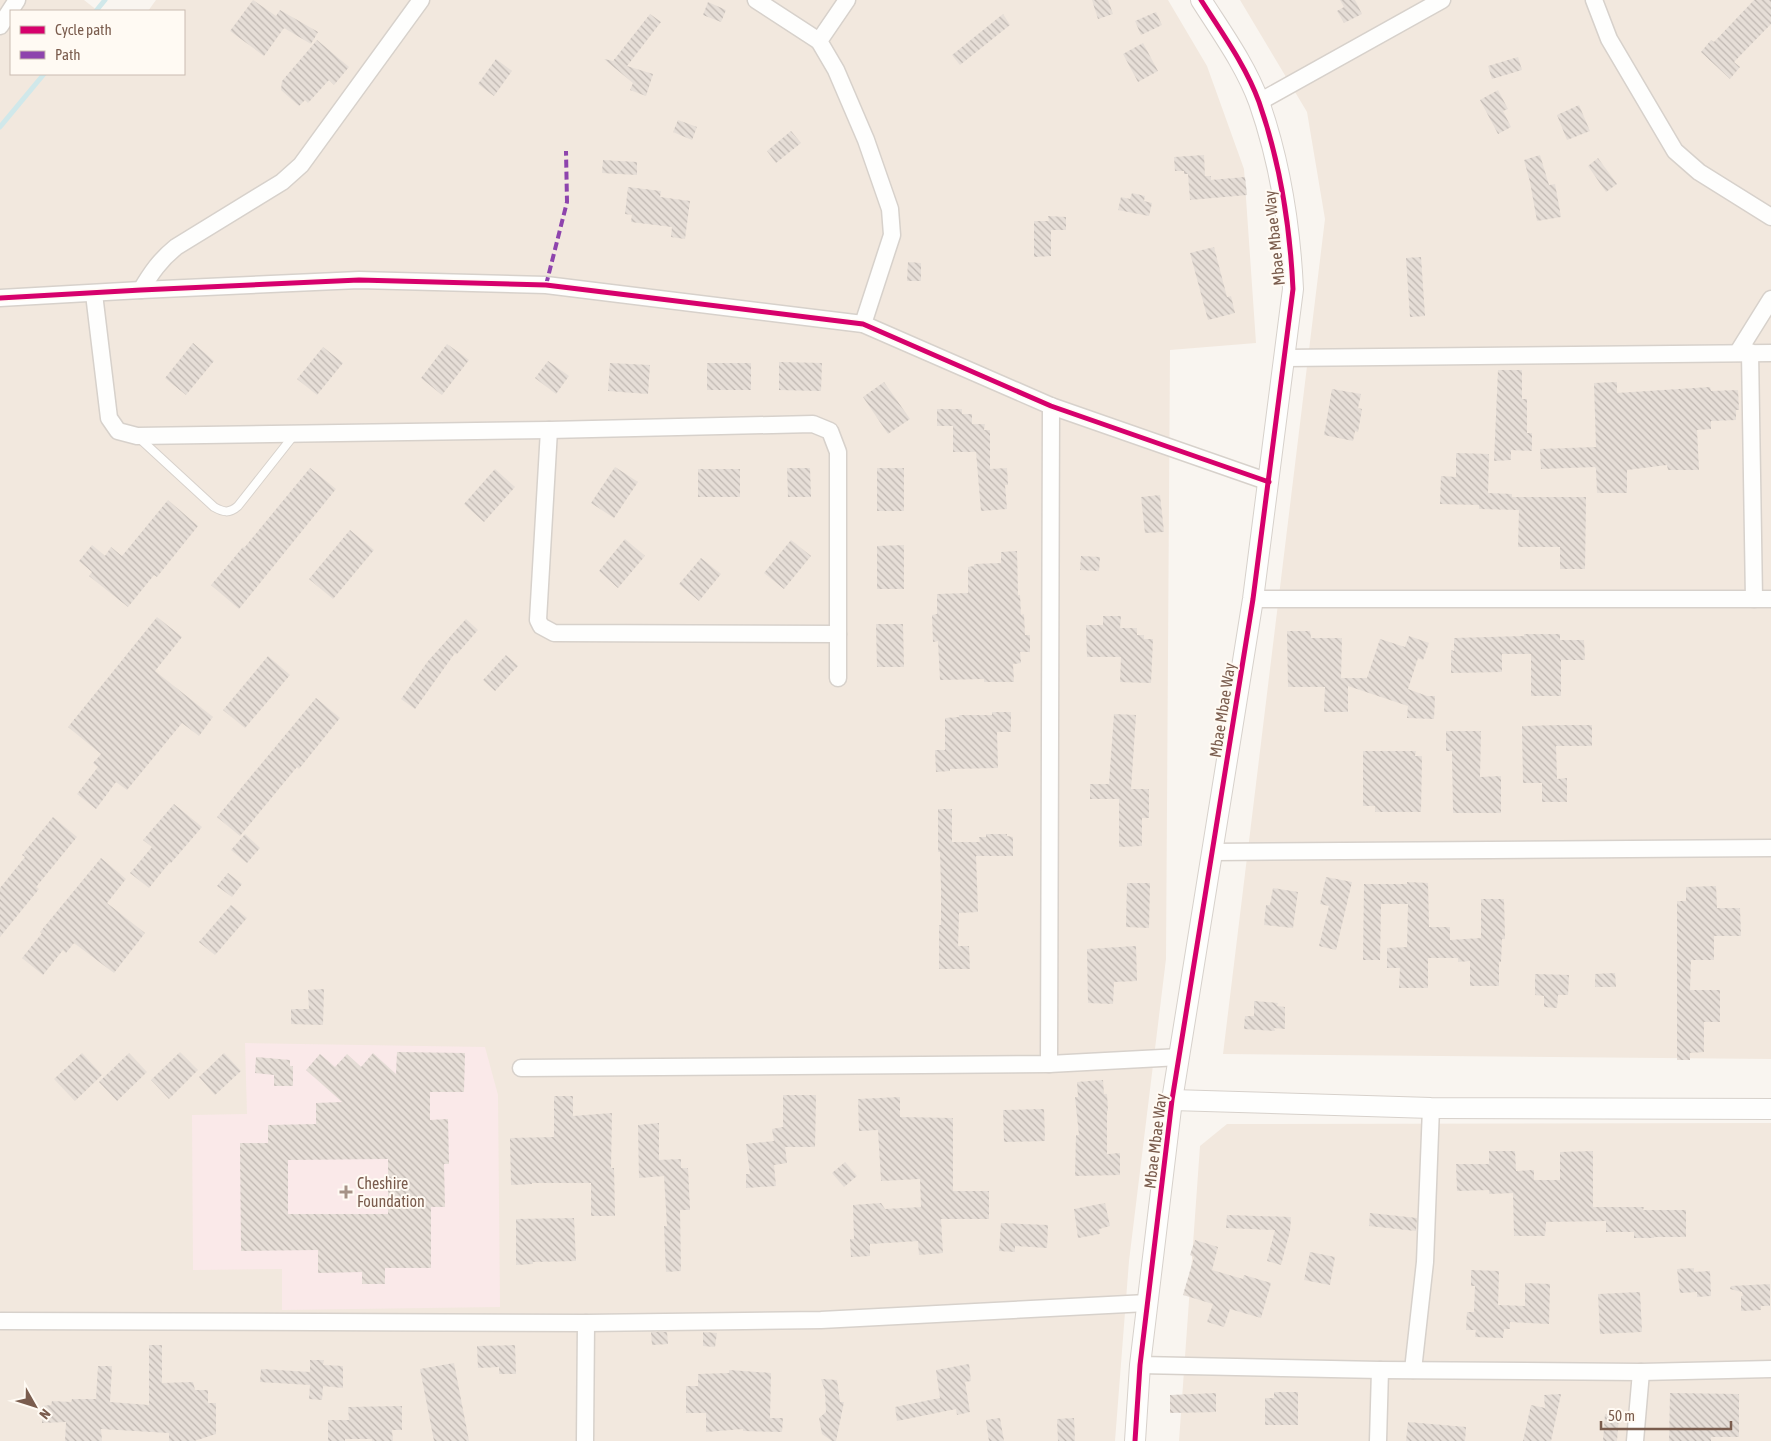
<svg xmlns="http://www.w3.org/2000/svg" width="1771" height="1441" viewBox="0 0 1771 1441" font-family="'Asap Condensed',sans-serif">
<defs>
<pattern id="building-back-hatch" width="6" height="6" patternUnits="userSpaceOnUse" patternTransform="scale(1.25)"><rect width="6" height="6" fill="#e6ded7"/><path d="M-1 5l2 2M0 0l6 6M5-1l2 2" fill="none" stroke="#bfb7b1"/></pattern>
</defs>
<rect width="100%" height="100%" fill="#f9f5f0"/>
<!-- residential -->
<g fill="#f2e8de">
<path d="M0,0H84L98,11H11V74H184V11H148L156,0H1168L1207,66L1244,169L1256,343L1170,350L1166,959L1129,1261L1115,1441H0Z"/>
<path d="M1240,0H1771V1059L1223,1054L1325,219L1307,112Z"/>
<path d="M1771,1123V1441H1179L1200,1146L1227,1124Z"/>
</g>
<!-- medical -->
<path fill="#fae9e9" d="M245,1043L485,1047L498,1095L500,1307L282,1310V1269L193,1270L192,1115L247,1114Z"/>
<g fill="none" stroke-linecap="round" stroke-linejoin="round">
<!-- stream -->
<g stroke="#d0e8ea" stroke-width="5">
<path d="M96,11L105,0"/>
<path d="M0,127L44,74"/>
</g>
</g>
<!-- building -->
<g fill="url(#building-back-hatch)" fill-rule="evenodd">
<path d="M253,0L276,16L280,10L318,32L311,44L284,28L264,56L230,31Z"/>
<path d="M1092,0H1108L1113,14L1098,19Z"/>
<path d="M1340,0H1355L1362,14L1344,23L1337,11L1344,7Z"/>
<path d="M1754,0H1771V24L1734,62L1740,67L1730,79L1701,52L1711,40L1714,42Z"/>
<path d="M708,2L726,10L721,22L703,15Z"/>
<path d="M1156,12L1162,25L1141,35L1135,21Z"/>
<path d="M650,14L661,22L627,66L653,74L646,96L630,90L633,83L604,59L613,61Z"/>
<path d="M1003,14L1010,25L960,65L952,55Z"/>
<path d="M317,40L349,67L334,85L329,80L308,103L305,100L299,106L281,90L282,81Z"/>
<path d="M1143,43L1158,71L1138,82L1123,54Z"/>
<path d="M1518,57L1522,70L1492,79L1488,66Z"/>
<path d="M496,59L512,71L494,96L478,84Z"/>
<path d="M1498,90L1508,109L1503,111L1511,127L1498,134L1480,100Z"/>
<path d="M1579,105L1590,131L1567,140L1557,115Z"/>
<path d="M678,120L697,127L692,140L673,132Z"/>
<path d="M791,131L801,143L776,163L767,151Z"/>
<path d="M1204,155L1205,176H1211V180L1245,177L1247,195L1190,200L1188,174H1184V171H1175L1174,157Z"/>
<path d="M1540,155L1549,185L1555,184L1561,217L1537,221L1530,182L1524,160Z"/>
<path d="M1598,158L1617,184L1606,192L1588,166Z"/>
<path d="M603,160L637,162V175L602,173Z"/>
<path d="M628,187L661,191L660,197L690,201L685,239L671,237L672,227L631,222L632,215L625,214Z"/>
<path d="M1132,193L1145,196L1144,201L1152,203L1149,216L1118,210L1121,197L1130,199Z"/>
<path d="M1048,216L1066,217V230H1051V256L1034,257V221H1049Z"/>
<path d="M1214,247L1227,297L1231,296L1235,313L1208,320L1190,253Z"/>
<path d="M1421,257L1425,316L1410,317L1406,258Z"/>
<path d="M908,262L921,263V281H907Z"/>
<path d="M193,343L214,361L186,395L165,378Z"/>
<path d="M447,344L469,360L442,395L421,378Z"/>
<path d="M323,347L343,363L317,395L297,379Z"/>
<path d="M548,361L569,376L556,394L535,378Z"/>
<path d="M779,362L822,363L821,391L779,390Z"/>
<path d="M610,363L650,365L648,394L608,391Z"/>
<rect x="707" y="363" width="44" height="27"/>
<path d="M1498,370H1522V399H1527V433H1532V451L1511,450V460L1494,461Z"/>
<path d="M884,382L910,419L888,434L863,397Z"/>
<path d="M1617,382V393L1710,387L1711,391L1738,390L1739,410H1736V420L1711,421V429L1697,430L1699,470H1668L1667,465L1627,470V493H1597L1596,469L1595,467L1541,469L1540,449L1596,447L1594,383Z"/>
<path d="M1332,389L1361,394L1358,408L1362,409L1358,432L1355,431L1353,441L1324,435Z"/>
<path d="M937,409H962V414H972V424H985L984,430H990V469L1007,468L1008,485H1005L1007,509L981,511L976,452H953V426H937Z"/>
<path d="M1456,453L1489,454L1488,493L1512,494V497H1586L1585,569H1560V547H1518L1519,510L1479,509V505L1440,504L1441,476L1456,477Z"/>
<path d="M615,467L638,482L614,518L591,503Z"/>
<path d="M310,468L336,489L239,609L211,585L243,547L244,548Z"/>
<path d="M787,468H810L811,497H788Z"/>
<rect x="877" y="468" width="27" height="43"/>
<path d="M495,469L515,487L484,522L464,504Z"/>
<rect x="698" y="469" width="42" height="28"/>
<path d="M1160,495L1164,532L1145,533L1141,497Z"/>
<path d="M168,500L198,526L157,577L154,575L128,607L89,576L92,572L79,561L92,545L105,556L111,547L122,556Z"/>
<path d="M350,530L374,550L333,599L309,579Z"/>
<path d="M625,539L645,556L618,588L599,571Z"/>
<path d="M791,540L811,556L784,589L764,573Z"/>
<path d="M904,545V589H877V546Z"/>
<path d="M1017,551L1018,595H1020L1021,615L1024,614L1025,635H1030V652H1020L1021,663L1013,664L1014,682H984V679L940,680L938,641L933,642L932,615L937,614V594L968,593V567L974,566V564L1001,563V552Z"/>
<path d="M1081,556L1100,557L1099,571L1080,570Z"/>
<path d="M701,558L721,574L699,601L679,584Z"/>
<path d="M1103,616H1121L1120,628H1137V635H1144V639H1153L1151,683L1120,682L1121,657H1087L1086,625H1103Z"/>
<path d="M157,617L182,637L155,671L213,717L199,736L182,723L127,790L116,782L96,809L77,794L98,767L93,763L101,754L68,727Z"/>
<path d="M466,619L478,630L457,654L455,653L415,709L401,699L428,661Z"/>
<path d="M876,624H903L904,667H877Z"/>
<path d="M1287,631H1310L1311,638H1342L1341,678H1367L1380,639L1405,647L1409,636L1429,643L1423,660L1418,658L1408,689L1427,696H1435L1434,719L1407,718L1408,706L1348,686V712H1324L1325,687H1288Z"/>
<path d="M1524,634H1560V640H1584L1585,660H1561V696H1531V654H1502V672L1451,673V650L1454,651V638L1524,636Z"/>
<path d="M506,655L518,666L495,691L483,680Z"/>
<path d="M268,656L290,675L245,728L223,710Z"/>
<path d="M316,698L340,718L299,769L297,767L240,836L217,817Z"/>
<path d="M992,712H1011V732H997L998,768L950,769V771L936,772L935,750H945V718L959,717V715H992Z"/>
<path d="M1114,714L1136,715L1131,789H1149V818H1142V846L1119,847V799H1090V784H1109Z"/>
<path d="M1558,725H1592V746H1556L1557,779L1567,778V802H1542V783H1523L1522,726Z"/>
<path d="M1446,731H1481L1480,777L1501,776V813H1453L1452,751H1446Z"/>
<path d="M1363,751H1416L1415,756H1422L1421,812H1375V806H1363Z"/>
<path d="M174,804L202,827L171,863L170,862L149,888L130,873L152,847L143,840Z"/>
<path d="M938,809H952V842H980L979,837H986V834H1007V836L1013,837V856H976L978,912L959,913L958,946H969L970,969H939V925H941V889L940,852H938Z"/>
<path d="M53,817L77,837L36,887L39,889L0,937V888L25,857L22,855Z"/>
<path d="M245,834L260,848L247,863L231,850Z"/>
<path d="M101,858L126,879L107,903L145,933L114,973L74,943L66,953L63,950L43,975L22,958L42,933L40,932Z"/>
<path d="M228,873L242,884L232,897L217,886Z"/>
<path d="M1326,877L1352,882L1336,950L1319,946L1329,906L1320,904Z"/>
<path d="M1407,882L1428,883L1429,927H1450V940L1481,938V899H1504L1505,939H1502L1501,962H1499V986H1470V961L1458,962V958H1428V988H1399L1400,968H1387V948L1407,947L1408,904H1381L1380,960H1363L1364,884H1407Z"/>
<path d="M1127,883H1150L1149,928L1126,927Z"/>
<path d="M1716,886L1717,908H1740L1741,936H1714V960H1691L1690,990H1720V1022H1704V1052L1690,1053V1060H1677V901H1686V887Z"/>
<path d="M1273,888L1298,892L1293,928L1264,925L1266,905H1270Z"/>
<path d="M231,905L247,918L215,955L199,942Z"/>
<path d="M1136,946L1137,981L1114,982L1113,1004L1088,1003L1087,949Z"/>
<path d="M1615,973L1616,987H1595V974Z"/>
<path d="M1535,974L1569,975L1568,995H1558L1557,1008L1544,1007V996L1535,995Z"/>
<path d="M324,989L323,1025L291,1024V1009H309L308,990Z"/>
<path d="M1254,1001L1278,1003L1277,1006L1285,1007V1029L1274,1028L1275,1031L1244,1029L1245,1016H1254Z"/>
<path d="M180,1052L198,1070L169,1099L151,1080Z"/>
<path d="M397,1052L465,1053L464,1092H430V1120L448,1119L449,1164H444L445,1207H431V1268H385V1284H362V1272L318,1273V1250L241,1251L240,1143H268V1125L316,1124V1103L342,1102L306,1070L320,1054L335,1067L347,1054L361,1067L373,1053L396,1074ZM388,1159V1214H288V1160Z"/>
<path d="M82,1053L102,1075L75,1101L54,1079Z"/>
<path d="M129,1053L147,1072L117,1101L99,1082Z"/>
<path d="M224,1053L241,1071L215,1095L199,1077Z"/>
<path d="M256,1057L290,1060V1066H293V1086H274V1075L255,1073Z"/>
<path d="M1103,1080L1104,1094H1107L1108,1111H1107V1154L1120,1153V1175L1075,1176L1076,1135H1079L1075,1097H1078L1077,1082Z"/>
<path d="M783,1095H816L815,1147H785L787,1163L774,1165L776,1186L746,1188V1174H750L746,1144L774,1141L772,1129L783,1127Z"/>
<path d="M554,1096H573V1116L612,1113L611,1168H614L615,1216H591V1183H532V1184L511,1185L510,1138L554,1137Z"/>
<path d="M900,1097V1117L953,1118V1191H989V1219H941L943,1253L919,1255L918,1241L870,1244V1256L851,1257L850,1239H854L853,1205L881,1203L885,1209L921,1207L920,1179L881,1181L878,1130L859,1131L858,1099Z"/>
<path d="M1044,1109L1045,1141L1004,1142L1003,1110Z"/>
<path d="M659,1123V1160L681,1159V1168H688L690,1210H680L681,1271L666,1272L664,1226H667L664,1176L639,1178L638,1125Z"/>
<path d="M1489,1151H1515L1516,1171L1534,1170V1180H1560V1152L1593,1151V1207H1644L1643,1210H1686V1237H1654V1238H1634V1232H1606V1221L1546,1222L1545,1236H1514L1513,1193L1489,1194V1190L1457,1191L1456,1164H1489Z"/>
<path d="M845,1162L857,1176L844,1187L832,1173Z"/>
<path d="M1105,1203L1110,1226L1099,1229L1100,1234L1078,1238L1074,1209Z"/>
<path d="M1370,1213L1417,1218L1416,1231L1369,1226Z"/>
<path d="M1227,1215L1291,1217L1290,1231L1281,1265L1267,1261L1275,1230L1226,1228Z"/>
<path d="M574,1218L576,1261L533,1262V1264L516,1265V1219Z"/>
<path d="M1001,1223L1048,1225L1047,1248L1015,1246V1252L999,1251Z"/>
<path d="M1195,1240L1218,1247L1212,1270L1243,1279L1244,1275L1271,1283L1261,1318L1230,1309L1224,1327L1207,1322L1213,1304L1183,1295L1194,1257L1190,1255Z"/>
<path d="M1310,1252L1335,1257L1330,1285L1304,1280Z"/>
<path d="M1694,1268V1272L1710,1271L1711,1296L1697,1297V1292L1680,1293L1677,1269Z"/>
<path d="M1471,1270L1499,1271L1498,1305L1525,1306V1283L1550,1284L1549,1324L1510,1322V1329H1504L1503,1338L1475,1337L1476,1330H1466L1467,1312H1474L1475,1286H1471Z"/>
<path d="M1770,1284V1306H1761V1310L1741,1311V1296H1743L1742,1292L1730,1289L1731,1286Z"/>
<path d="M1640,1292L1642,1332L1600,1334L1598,1294Z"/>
<path d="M651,1332H667L668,1344L652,1345Z"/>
<path d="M703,1332L717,1333L715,1347L703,1346Z"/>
<path d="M149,1345H162V1383L193,1382L195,1390H208V1403H216V1434L194,1441H169V1433L101,1429L102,1441H65L66,1422L42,1423V1406L51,1405L52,1401L71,1402L72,1399H96L98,1366H112L110,1402L149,1405Z"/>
<path d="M515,1345L516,1374H499V1367L478,1368L477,1346Z"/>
<path d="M310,1360H324L323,1365L343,1366V1388L323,1386L322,1400L309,1399L310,1385L260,1382L261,1369L310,1372Z"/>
<path d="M454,1363L469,1441H434L420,1369Z"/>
<path d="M969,1364L971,1381L965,1382L970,1412L957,1415L956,1409L897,1421L895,1407L940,1398L936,1370Z"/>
<path d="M729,1370L771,1373L770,1418H783L782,1432L743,1431V1429L706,1432V1413H686V1386H698V1374L729,1373Z"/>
<path d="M821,1379L837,1380L840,1402H844L836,1441H832L822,1434L819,1418L826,1412L825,1391Z"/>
<path d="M1274,1392H1298V1425H1265V1398H1274Z"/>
<path d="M1216,1393V1412L1170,1413V1395Z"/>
<path d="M1670,1393L1739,1394V1437H1711V1441H1669Z"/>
<path d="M1561,1394L1551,1441H1523L1531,1405L1545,1408L1544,1395Z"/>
<path d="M402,1406V1430H392L393,1441H372V1439H345V1441H328V1420H349L348,1407Z"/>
<path d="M1605,1414L1619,1415L1617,1441H1603Z"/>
<path d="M1000,1418L1004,1441H989L986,1420Z"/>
<path d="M1074,1418L1075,1441H1058L1057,1419Z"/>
<path d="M1408,1422L1466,1427L1465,1441H1406Z"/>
</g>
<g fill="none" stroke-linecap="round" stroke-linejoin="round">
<defs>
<path id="service" d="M138,437L214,507C223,512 229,514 238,506L294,435"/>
<g id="minor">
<path d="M756,0L819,41"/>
<path d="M847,0L819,41L836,70L866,140L890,209L892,235L863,324"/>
<path d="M1594,0L1609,39L1675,151L1699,172L1771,217"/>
<path d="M0,26L17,0"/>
<path d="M1259,102L1442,0"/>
<path d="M141,290C151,273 160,260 176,247L282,182L301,165L421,0"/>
<path d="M94,294L109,418L118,431L137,436L549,430L813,424L830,431L838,452V678"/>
<path d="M0,298L141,290L359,280L546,285L863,324L1051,406L1269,482"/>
<path d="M1738,352L1771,299"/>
<path d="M1750,352L1754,599"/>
<path d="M1285,358L1771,353"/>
<path d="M549,430L538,620L541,626L554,633L838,634"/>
<path d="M1253,599H1771"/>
<path d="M1212,852L1771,848"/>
<path d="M1049,1064L1051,406"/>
<path d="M521,1068L1049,1064L1180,1057"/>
<path d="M0,1321L586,1323L821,1320L1147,1303"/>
<path d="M1140,1365L1380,1370L1641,1372L1771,1369"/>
<path d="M1413,1370L1425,1262L1431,1108"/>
<path d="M585,1441L586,1323"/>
<path d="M1378,1441L1380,1370"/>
<path d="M1635,1441L1641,1372"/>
</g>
<g id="tertiary">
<path d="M1172,1100L1431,1108L1771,1109"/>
<path d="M1135,1441L1140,1365L1172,1100L1253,599L1293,289C1290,226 1280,162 1259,102C1246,66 1222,33 1201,0"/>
</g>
</defs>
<!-- service casing -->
<use href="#service" stroke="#d7d1cb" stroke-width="10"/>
<!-- minor casing -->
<use href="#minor" stroke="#d7d1cb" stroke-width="19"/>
<!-- tertiary casing -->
<use href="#tertiary" stroke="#d7d1cb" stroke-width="22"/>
<!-- service -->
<use href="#service" stroke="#fefefd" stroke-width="8"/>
<!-- minor -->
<use href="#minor" stroke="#fefefd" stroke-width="16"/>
<!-- tertiary -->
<use href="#tertiary" stroke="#fefefd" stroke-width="20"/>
<!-- quiet -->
<path stroke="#8e44ad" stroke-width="4" stroke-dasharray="8 4" stroke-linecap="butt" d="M546,285L567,202L566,151"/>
<defs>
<g id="cycleway">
<path d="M0,298L141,290L359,280L546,285L863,324L1051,406L1269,482"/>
<path d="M1135,1441L1140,1365L1172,1100L1253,599L1293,289C1290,226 1280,162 1259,102C1246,66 1222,33 1201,0"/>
</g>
</defs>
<!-- cycleway casing -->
<use href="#cycleway" stroke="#fffaf3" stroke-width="8"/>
<!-- cycleway -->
<use href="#cycleway" stroke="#d6006c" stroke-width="5"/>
</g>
<!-- markers -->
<path fill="#a69286" stroke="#fffaf3" stroke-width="2" d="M343.5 1184.5h5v5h5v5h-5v5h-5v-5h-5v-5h5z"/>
<g text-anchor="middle" stroke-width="4" stroke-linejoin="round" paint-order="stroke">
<!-- street labels -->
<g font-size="16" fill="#7a5c4d" stroke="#fffaf3">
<text transform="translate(1274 238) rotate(-96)" y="6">Mbae Mbae Way</text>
<text transform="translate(1222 710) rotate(-81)" y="6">Mbae Mbae Way</text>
<text transform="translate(1155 1141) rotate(-83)" y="6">Mbae Mbae Way</text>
</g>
<!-- poi labels -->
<g font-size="16" fill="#7a5c4d" stroke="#fffaf3" text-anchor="start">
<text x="357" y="1189">Cheshire<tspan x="357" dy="18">Foundation</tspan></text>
</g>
</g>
<!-- legend -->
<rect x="10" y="10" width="175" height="65" fill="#fffaf3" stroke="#cabbb1"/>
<rect x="20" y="26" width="25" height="8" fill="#d6006c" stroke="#cabbb1"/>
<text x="55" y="35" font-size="15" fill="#7a5c4d">Cycle path</text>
<rect x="20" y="51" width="25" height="8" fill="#8e44ad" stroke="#cabbb1"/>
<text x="55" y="60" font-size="15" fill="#7a5c4d">Path</text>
<!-- north arrow -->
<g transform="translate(35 1406) rotate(129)" stroke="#fffaf3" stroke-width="4" paint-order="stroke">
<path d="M0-4L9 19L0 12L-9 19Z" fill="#7a5c4d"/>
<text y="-8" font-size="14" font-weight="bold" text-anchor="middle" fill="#7a5c4d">N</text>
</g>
<!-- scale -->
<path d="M1601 1421v8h130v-8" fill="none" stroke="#7a5c4d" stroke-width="2.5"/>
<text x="1608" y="1421" font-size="15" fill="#7a5c4d" stroke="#fffaf3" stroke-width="4" paint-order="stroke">50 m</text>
</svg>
